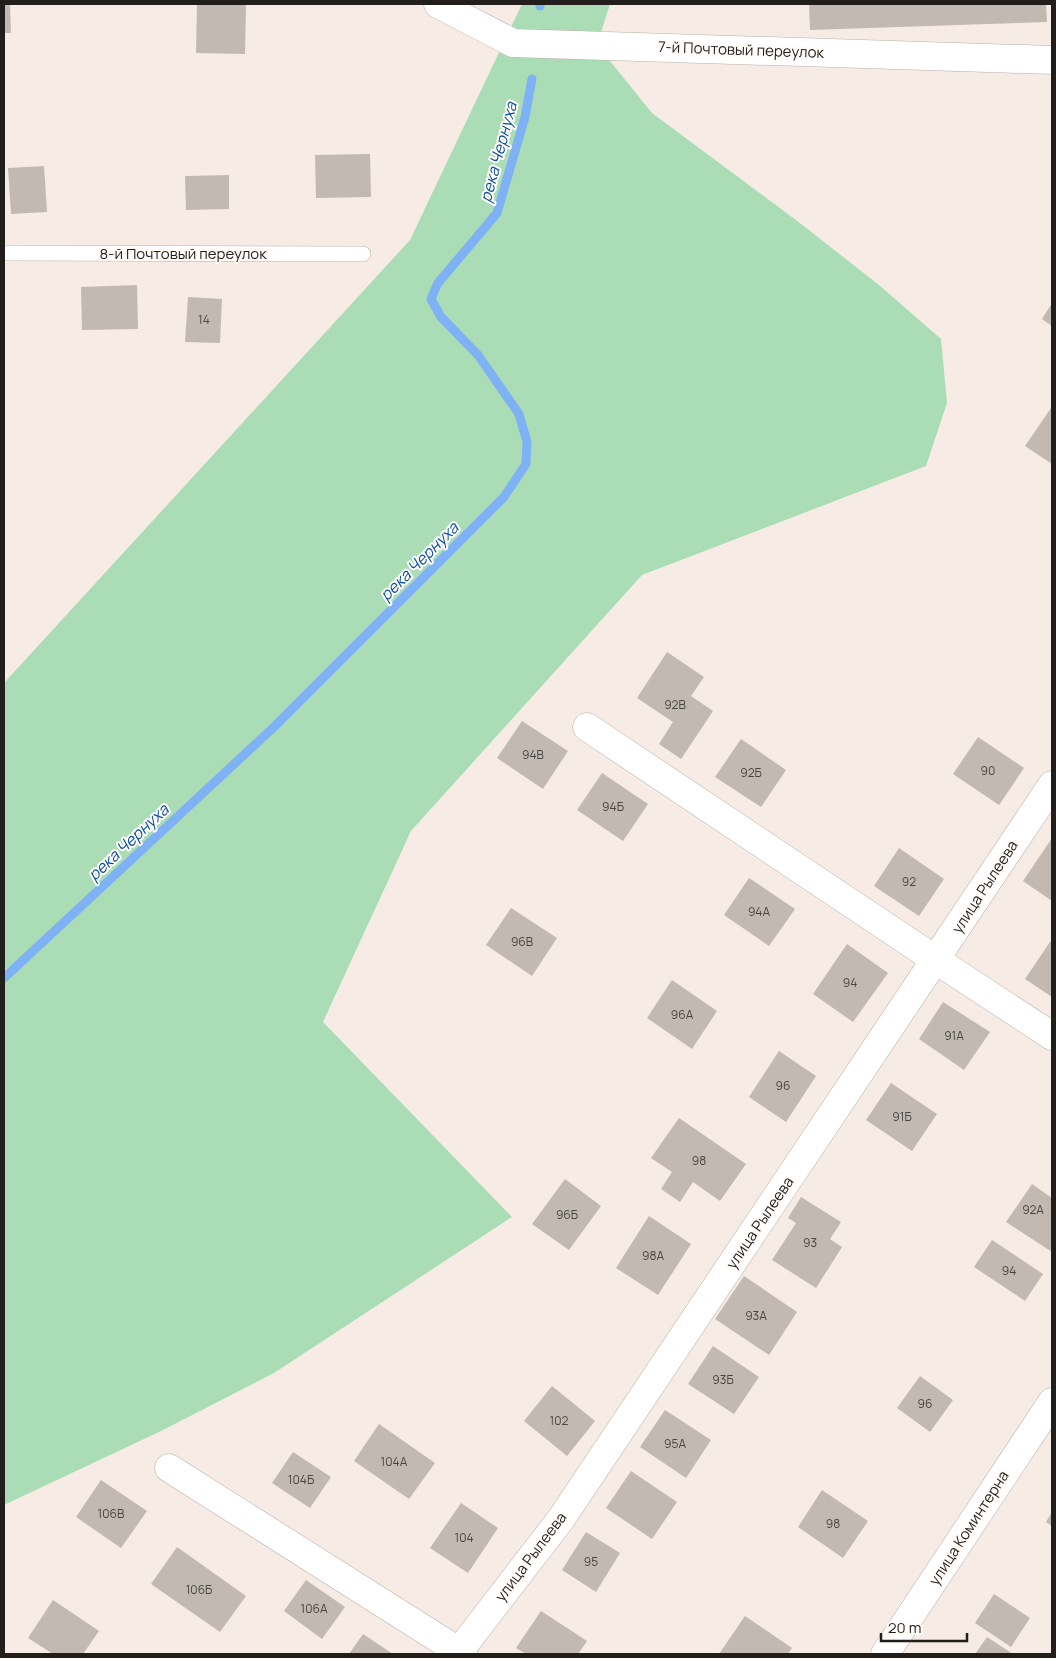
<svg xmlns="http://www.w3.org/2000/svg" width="1056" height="1658" viewBox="0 0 1056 1658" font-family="Manrope,sans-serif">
<rect width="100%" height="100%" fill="#f6ece5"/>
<!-- green -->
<path fill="#aaddb6" d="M522,4H610L597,45L652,113L796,220L879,285L941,339L947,403L926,466L642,575L411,831L323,1022L512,1217L274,1373L161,1431L4,1505V683L410,240Z"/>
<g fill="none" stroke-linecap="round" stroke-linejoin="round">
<!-- stream -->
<g stroke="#7fb2f5" stroke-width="9">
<path d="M540,6V4"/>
<path d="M4,978L275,726L504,497L526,464L527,442L519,414L478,355L441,317L431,299L438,283L497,213L525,117L532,79"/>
</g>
</g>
<!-- building -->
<g fill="#c2b9b2">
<path d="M4,4H10L11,33H4Z"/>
<path d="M197,4H246L245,54L196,53Z"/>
<path d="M809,4H1046L1047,22L810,30Z"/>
<path d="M370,154L371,197L316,198L315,155Z"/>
<path d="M44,166L47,212L11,214L8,168Z"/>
<path d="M229,175V209L186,210L185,176Z"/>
<path d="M137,285L138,329L82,330L81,287Z"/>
<path d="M188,297L222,299L220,343L185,342Z"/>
<path d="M1052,303V326L1042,319Z"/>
<path d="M1051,408L1052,409V464L1025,446Z"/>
<path d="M667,652L704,677L691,696L713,711L681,759L659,744L673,722L637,698Z"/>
<path d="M522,721L568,751L543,789L497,758Z"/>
<path d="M978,737L1024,768L999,805L953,774Z"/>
<path d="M741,739L786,770L761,807L715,777Z"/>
<path d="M602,773L648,804L623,841L577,810Z"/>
<path d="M1052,838V901L1023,881Z"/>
<path d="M899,848L944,879L919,916L874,886Z"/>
<path d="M749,878L795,909L769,946L724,915Z"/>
<path d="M511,908L557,938L532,976L486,945Z"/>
<path d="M1052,939V997L1025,979Z"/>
<path d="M847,944L888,973L853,1022L813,994Z"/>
<path d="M672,980L717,1011L692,1049L647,1018Z"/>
<path d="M943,1002L990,1032L964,1070L919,1039Z"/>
<path d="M779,1051L816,1076L786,1122L749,1097Z"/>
<path d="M891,1083L937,1114L912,1151L866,1120Z"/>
<path d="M679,1118L746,1164L720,1201L693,1182L680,1202L661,1189L672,1172L651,1158Z"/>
<path d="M565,1179L601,1206L569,1250L532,1224Z"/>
<path d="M1032,1184L1052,1198V1252L1006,1222Z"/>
<path d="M801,1197L841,1222L830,1239L842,1247L816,1288L772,1260L796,1223L788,1218Z"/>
<path d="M649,1216L691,1244L658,1295L616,1268Z"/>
<path d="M992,1240L1043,1274L1025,1301L974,1267Z"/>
<path d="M744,1276L797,1312L769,1355L715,1319Z"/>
<path d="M713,1346L759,1377L734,1414L688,1384Z"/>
<path d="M920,1376L953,1400L930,1432L897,1408Z"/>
<path d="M552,1386L595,1421L567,1456L524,1421Z"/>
<path d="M665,1410L711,1440L686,1478L640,1447Z"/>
<path d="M379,1424L435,1463L409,1499L354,1461Z"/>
<path d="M293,1452L331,1477L310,1508L272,1483Z"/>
<path d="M631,1471L677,1502L652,1539L606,1508Z"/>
<path d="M101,1480L147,1511L121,1548L76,1517Z"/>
<path d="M822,1490L868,1521L843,1558L798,1527Z"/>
<path d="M461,1503L498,1528L468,1573L430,1548Z"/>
<path d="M1052,1512V1526L1046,1522Z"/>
<path d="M586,1532L620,1553L596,1592L562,1570Z"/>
<path d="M177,1547L246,1596L220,1632L151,1584Z"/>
<path d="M306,1580L345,1607L322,1639L284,1611Z"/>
<path d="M994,1594L1030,1618L1011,1647L975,1623Z"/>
<path d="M53,1600L99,1631L83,1654H53L28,1638Z"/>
<path d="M541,1611L587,1641L578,1654H526L516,1648Z"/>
<path d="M745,1616L792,1648L788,1654H719Z"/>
<path d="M363,1634L393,1654H349Z"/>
<path d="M987,1637L1013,1654H975Z"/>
</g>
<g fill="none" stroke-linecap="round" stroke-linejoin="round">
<defs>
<path id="lane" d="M4,253L363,254"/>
<g id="street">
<path d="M438,4L513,43L1052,60"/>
<path d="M587,727L936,960L1052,1036"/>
<path d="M169,1468L463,1654"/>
<path d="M457,1654L561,1519L1052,785"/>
</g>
<path id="secondary" d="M885,1654L1052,1402"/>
</defs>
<!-- lane casing -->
<use href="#lane" stroke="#b9afa9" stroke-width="16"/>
<!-- street casing -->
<use href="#street" stroke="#b9afa9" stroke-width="29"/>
<!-- secondary casing -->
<use href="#secondary" stroke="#b9afa9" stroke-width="29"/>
<!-- lane -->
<use href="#lane" stroke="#fff" stroke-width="15"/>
<!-- street -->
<use href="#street" stroke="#fff" stroke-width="28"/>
<!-- secondary -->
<use href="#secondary" stroke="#fff" stroke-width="28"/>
</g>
<g text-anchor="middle" stroke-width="4" stroke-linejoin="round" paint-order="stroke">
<!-- number labels -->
<g font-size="12" fill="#494541">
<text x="204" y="324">14</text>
<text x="675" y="709">92В</text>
<text x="533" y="759">94В</text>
<text x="988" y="775">90</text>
<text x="751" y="777">92Б</text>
<text x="613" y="811">94Б</text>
<text x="909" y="886">92</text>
<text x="759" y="916">94А</text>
<text x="522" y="946">96В</text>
<text x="850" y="987">94</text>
<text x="682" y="1019">96А</text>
<text x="954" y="1040">91А</text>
<text x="783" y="1090">96</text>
<text x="902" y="1121">91Б</text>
<text x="699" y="1165">98</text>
<text x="1033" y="1214">92А</text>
<text x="567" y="1219">96Б</text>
<text x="810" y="1247">93</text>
<text x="653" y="1260">98А</text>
<text x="1009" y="1275">94</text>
<text x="756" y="1320">93А</text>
<text x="723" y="1384">93Б</text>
<text x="925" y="1408">96</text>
<text x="559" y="1425">102</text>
<text x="675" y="1448">95А</text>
<text x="394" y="1466">104А</text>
<text x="301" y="1484">104Б</text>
<text x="111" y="1518">106В</text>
<text x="833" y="1528">98</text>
<text x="464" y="1542">104</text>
<text x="591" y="1566">95</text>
<text x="199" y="1594">106Б</text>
<text x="314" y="1613">106А</text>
</g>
<!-- street labels -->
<g font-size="15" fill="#211e1b" stroke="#fffbf8">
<text transform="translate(741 50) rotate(2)" y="5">7-й Почтовый переулок</text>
<text x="183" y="259">8-й Почтовый переулок</text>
<text transform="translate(985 887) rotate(-57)" y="5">улица Рылеева</text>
<text transform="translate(760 1223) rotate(-56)" y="5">улица Рылеева</text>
<text transform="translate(969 1528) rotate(-57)" y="5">улица Коминтерна</text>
<text transform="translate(531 1557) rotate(-53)" y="5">улица Рылеева</text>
</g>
<!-- water labels -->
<g font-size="16" font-style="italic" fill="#09519e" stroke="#fffbf8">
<text transform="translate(498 152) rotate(-75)" y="6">река Чернуха</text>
<text transform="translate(419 561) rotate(-45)" y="6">река Чернуха</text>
<text transform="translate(128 842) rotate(-43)" y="6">река Чернуха</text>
</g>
</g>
<!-- border -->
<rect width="1056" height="1658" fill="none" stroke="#211e1b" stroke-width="10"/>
<!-- scale -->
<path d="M881 1633v8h86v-8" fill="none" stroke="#211e1b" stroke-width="2.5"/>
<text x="888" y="1633" font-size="15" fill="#211e1b" stroke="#fffbf8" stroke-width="4" paint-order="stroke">20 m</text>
</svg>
